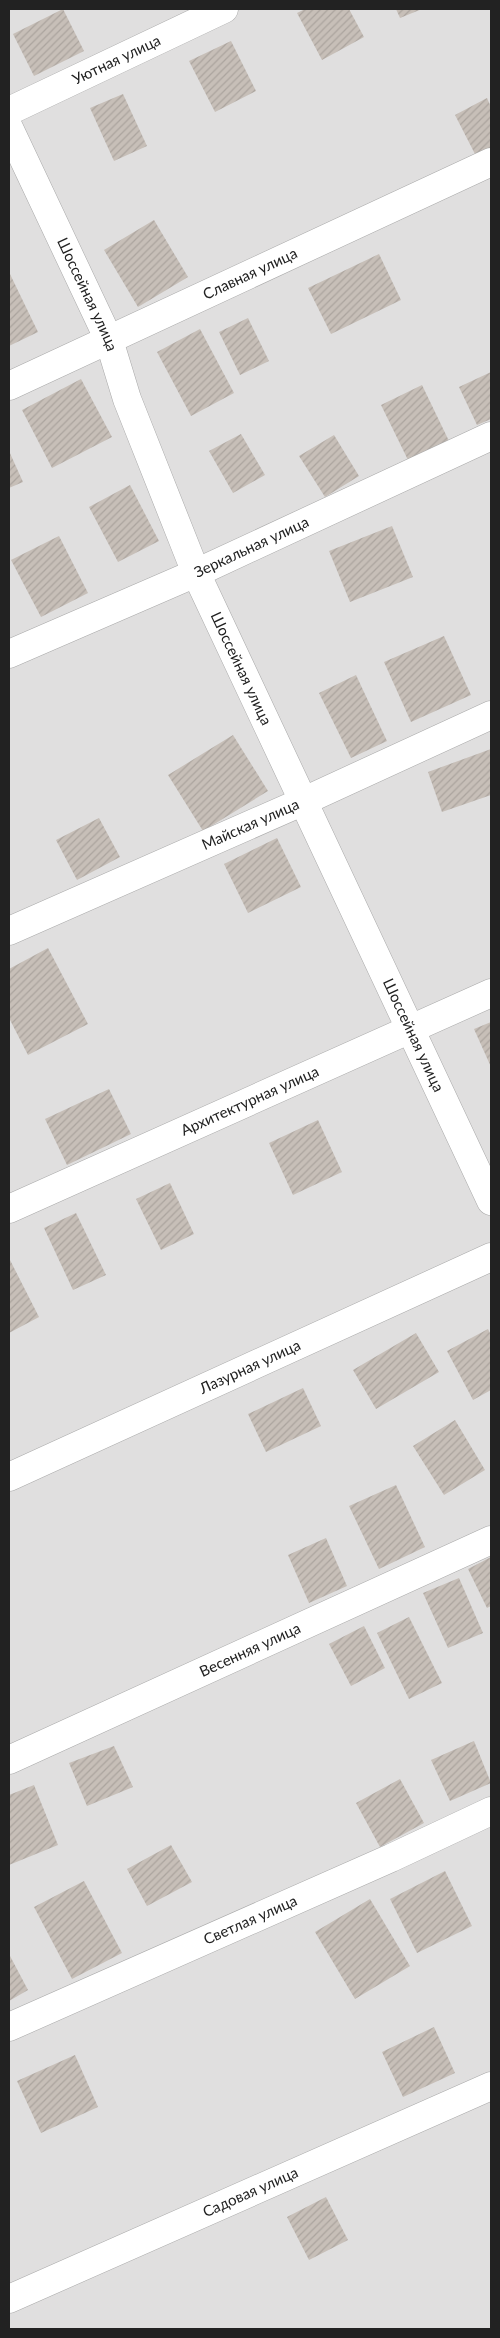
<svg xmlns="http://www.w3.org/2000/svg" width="500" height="2338" viewBox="0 0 500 2338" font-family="Lato,sans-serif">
<defs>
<pattern id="building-hatch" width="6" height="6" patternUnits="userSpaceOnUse" patternTransform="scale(1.25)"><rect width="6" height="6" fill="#c7bfb8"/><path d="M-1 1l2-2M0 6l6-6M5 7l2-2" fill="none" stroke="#aba49e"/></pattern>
</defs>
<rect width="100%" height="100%" fill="#f2efe9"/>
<!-- residential -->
<rect fill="#e0dfdf" x="9" y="9" width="482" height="2320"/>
<!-- building -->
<g fill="url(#building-hatch)">
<path d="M63,9L84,51L34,76L13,34Z"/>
<path d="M305,9H349L364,37L322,60L297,13Z"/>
<path d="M396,9H422L400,18Z"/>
<path d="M231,41L256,91L215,112L189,61Z"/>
<path d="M123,94L147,146L114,161L90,108Z"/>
<path d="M487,98L491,107V151L477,158L455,115Z"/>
<path d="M154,220L188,277L138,307L104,250Z"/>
<path d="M379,254L401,300L331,334L308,288Z"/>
<path d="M9,272L38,332L9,346Z"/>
<path d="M248,318L269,361L240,375L219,332Z"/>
<path d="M200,329L234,393L191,416L157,352Z"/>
<path d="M491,372V419L477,425L459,387Z"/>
<path d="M81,379L112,437L52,468L22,410Z"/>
<path d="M422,385L449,441L408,460L381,405Z"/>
<path d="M241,434L265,475L233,493L209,451Z"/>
<path d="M334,435L359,476L325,497L299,456Z"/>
<path d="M9,451L23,482L9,488Z"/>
<path d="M130,485L159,541L118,562L89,507Z"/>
<path d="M392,526L413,577L350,602L329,551Z"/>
<path d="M59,536L88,593L41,617L11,560Z"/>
<path d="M444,636L471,695L411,722L384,662Z"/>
<path d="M356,675L387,741L351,758L319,693Z"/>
<path d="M233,735L268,791L203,831L168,775Z"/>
<path d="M491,749V795L442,812L428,772Z"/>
<path d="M99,818L120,857L77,880L56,840Z"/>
<path d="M277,838L301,887L248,913L224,864Z"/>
<path d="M48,948L88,1024L28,1055L9,1018V969Z"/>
<path d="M491,1022V1067L474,1029Z"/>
<path d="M109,1089L131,1134L67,1165L45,1119Z"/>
<path d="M318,1120L342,1172L293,1195L269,1143Z"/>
<path d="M170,1183L194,1234L161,1250L136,1199Z"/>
<path d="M76,1213L106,1275L73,1290L44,1228Z"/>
<path d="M9,1258L39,1317L9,1333Z"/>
<path d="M488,1329L491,1335V1390L473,1400L447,1351Z"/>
<path d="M416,1333L439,1372L376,1409L353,1370Z"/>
<path d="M303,1388L321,1426L266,1452L248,1414Z"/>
<path d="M455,1420L485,1470L444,1495L413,1446Z"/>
<path d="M396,1485L425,1547L379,1569L349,1506Z"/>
<path d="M326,1538L347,1586L309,1603L288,1555Z"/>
<path d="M491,1557V1606L487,1608L468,1569Z"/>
<path d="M459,1578L483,1633L448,1648L423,1593Z"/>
<path d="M409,1617L442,1683L409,1699L377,1633Z"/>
<path d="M364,1626L385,1668L351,1686L329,1644Z"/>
<path d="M474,1741L491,1783L450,1801L431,1760Z"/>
<path d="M114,1746L133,1787L87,1806L69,1763Z"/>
<path d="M400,1779L424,1823L380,1847L356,1803Z"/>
<path d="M34,1785L58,1845L9,1865V1795Z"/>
<path d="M171,1845L192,1882L147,1906L127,1869Z"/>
<path d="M445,1871L472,1926L417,1953L390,1899Z"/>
<path d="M84,1881L122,1953L72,1979L34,1907Z"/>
<path d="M370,1899L410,1966L355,1999L315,1932Z"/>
<path d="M9,1954L28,1990L9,2001Z"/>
<path d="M434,2027L455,2073L403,2097L382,2052Z"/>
<path d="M75,2055L98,2107L41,2133L17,2081Z"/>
<path d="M326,2197L348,2240L309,2260L287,2217Z"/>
</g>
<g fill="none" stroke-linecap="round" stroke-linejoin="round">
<defs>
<g id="minor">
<path id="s1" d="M9,111L224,9"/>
<path id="s2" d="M9,128L109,340L127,399L196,573L491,1201"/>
<path id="s3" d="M9,386L491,162"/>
<path id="s4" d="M9,654L196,573L491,436"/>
<path id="s5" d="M9,931L304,801L491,715"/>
<path id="s6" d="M9,1209L491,993"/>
<path id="s7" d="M9,1477L491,1257"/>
<path id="s8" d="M9,1760L491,1540"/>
<path id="s9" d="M9,2027L391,1858L491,1811"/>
<path id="s10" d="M9,2299L491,2086"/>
</g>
</defs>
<!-- minor casing -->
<use href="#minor" stroke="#a9a9a9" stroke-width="29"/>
<!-- minor -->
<use href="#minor" stroke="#fff" stroke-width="28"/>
</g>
<g text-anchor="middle" stroke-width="4" stroke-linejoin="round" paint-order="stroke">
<!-- street labels -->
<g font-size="15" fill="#222" stroke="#fff">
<text dy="5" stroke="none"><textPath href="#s1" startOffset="119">Уютная улица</textPath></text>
<text dy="5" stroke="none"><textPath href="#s3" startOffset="266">Славная улица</textPath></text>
<text dy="5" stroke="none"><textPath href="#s2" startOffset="184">Шоссейная улица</textPath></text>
<text dy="5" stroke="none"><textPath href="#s4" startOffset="265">Зеркальная улица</textPath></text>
<text dy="5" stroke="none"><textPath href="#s2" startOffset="589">Шоссейная улица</textPath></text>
<text dy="5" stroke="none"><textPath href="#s5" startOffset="264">Майская улица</textPath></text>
<text dy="5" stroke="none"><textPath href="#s2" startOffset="994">Шоссейная улица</textPath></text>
<text dy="5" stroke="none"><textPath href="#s6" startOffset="264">Архитектурная улица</textPath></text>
<text dy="5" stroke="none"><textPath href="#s7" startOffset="265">Лазурная улица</textPath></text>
<text dy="5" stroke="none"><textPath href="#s8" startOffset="265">Весенняя улица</textPath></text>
<text dy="5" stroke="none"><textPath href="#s9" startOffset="264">Светлая улица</textPath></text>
<text dy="5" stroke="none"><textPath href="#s10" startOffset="264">Садовая улица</textPath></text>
</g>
</g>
<!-- border -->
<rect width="500" height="2338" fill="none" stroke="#222222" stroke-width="20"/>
</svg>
